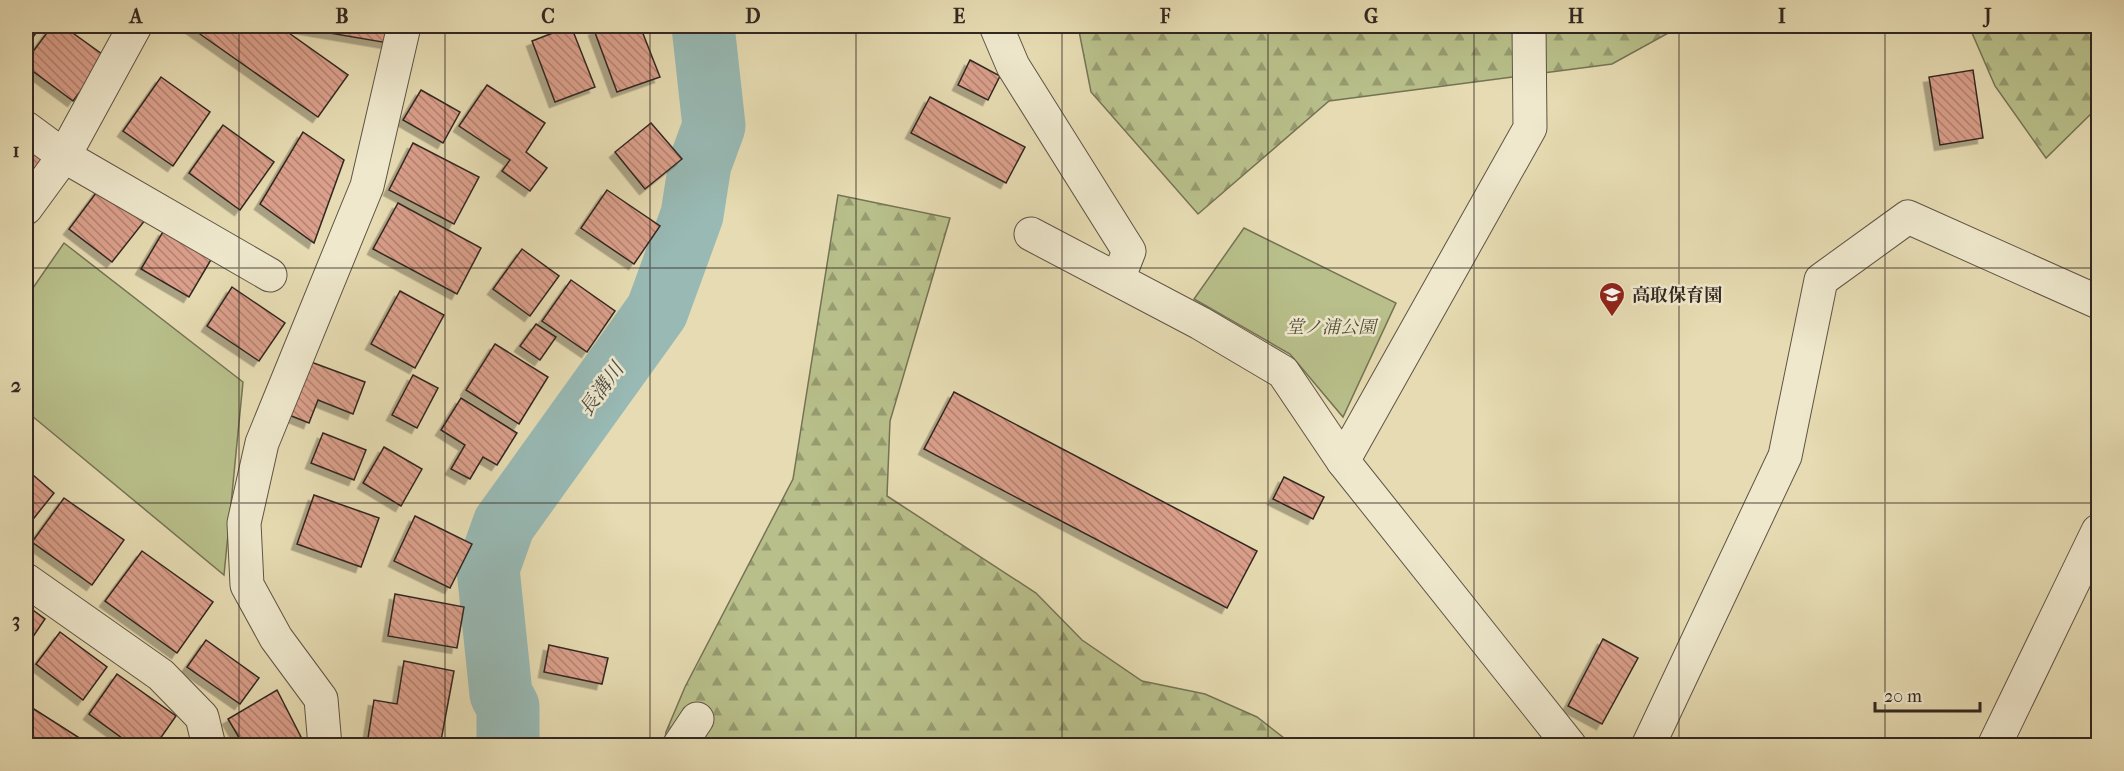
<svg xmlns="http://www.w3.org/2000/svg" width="2124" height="771" viewBox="0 0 2124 771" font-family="'IM FELL French Canon','Noto Serif JP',serif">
<defs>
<pattern id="forest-firs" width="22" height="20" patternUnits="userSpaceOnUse" patternTransform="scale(1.5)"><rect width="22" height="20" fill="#b8bf8a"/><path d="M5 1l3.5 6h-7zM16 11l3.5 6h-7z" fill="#969b70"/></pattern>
<pattern id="building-back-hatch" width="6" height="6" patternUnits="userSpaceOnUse" patternTransform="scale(1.5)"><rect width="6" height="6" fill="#db9f8b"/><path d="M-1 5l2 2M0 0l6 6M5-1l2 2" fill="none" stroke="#b28271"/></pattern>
<filter id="shadow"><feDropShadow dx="-5.5" dy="5.5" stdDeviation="0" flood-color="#0004"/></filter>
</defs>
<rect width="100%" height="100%" fill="#e6dbb2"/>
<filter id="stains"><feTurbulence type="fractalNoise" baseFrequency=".00333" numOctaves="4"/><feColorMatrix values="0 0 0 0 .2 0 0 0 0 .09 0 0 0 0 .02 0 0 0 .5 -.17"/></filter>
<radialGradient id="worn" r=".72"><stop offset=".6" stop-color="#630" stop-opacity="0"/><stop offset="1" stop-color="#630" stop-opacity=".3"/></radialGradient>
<!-- forest -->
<g fill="url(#forest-firs)" stroke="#757356" stroke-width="1.5">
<path d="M1078,26H1673L1672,31L1612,64L1329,101L1198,214L1091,92Z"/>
<path d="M1969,26H2098V107L2046,158L1995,86Z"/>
<path d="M838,195L950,218L890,421L887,496L1036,593L1082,640L1142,681L1205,694L1257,717L1293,745L664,746L666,732L685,687L793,479Z"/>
</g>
<!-- green -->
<g fill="#b8bf8a" stroke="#757356" stroke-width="1.5">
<path d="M1244,228L1396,303L1343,417L1290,354L1194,299Z"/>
<path d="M64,243L243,382L224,575L26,411V298Z"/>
</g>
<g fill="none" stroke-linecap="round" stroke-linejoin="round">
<!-- river -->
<path stroke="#98b9b4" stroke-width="63" d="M508,746V707L501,694L488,569L504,524L657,311L692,215L700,164L714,126L703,26"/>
</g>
<!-- building -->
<g fill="url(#building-back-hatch)" stroke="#322721" stroke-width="1.5" filter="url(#shadow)">
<path d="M26,26H41L26,47Z"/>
<path d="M52,26H63L106,57L73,101L26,66V61Z"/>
<path d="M191,26H279L348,75L318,117L190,27Z"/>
<path d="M301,26H391L388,43L300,28Z"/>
<path d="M571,26L595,87L555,102L532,41Z"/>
<path d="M605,26H640L660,77L617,92L594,30Z"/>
<path d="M970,60L1000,76L988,100L958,85Z"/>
<path d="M1973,70L1983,138L1940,145L1929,77Z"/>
<path d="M161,77L210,112L173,166L123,131Z"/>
<path d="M487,85L545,123L526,152L547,168L530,191L502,171L510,160L459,126Z"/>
<path d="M421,90L460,112L443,143L403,120Z"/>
<path d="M930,97L1025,147L1006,183L911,133Z"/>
<path d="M651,123L682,159L645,189L615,152Z"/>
<path d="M223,125L274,162L240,210L189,173Z"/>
<path d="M303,132L344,160L314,243L260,204Z"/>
<path d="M26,142L47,160L26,186Z"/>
<path d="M413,143L479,177L454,224L389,190Z"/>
<path d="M102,185L146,219L112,262L69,229Z"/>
<path d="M607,190L660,226L634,264L581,228Z"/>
<path d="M398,203L481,248L457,294L373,249Z"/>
<path d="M164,230L212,258L189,297L141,269Z"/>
<path d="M522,249L559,276L530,316L493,289Z"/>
<path d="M571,280L615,311L587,352L542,321Z"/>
<path d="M232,287L285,323L259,361L207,326Z"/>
<path d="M400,291L444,315L415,368L371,344Z"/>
<path d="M536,324L556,337L540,360L520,346Z"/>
<path d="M495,344L548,377L519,424L466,390Z"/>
<path d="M311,362L365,382L353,414L318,400L309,423L289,415Z"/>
<path d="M413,375L438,388L417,428L392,415Z"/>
<path d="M954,392L1257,551L1227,608L924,449Z"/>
<path d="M461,398L517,433L497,465L483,457L470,479L451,469L465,445L441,430Z"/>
<path d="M323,433L366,450L354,480L311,463Z"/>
<path d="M384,447L422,469L401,506L363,483Z"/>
<path d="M26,469L54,493L26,528Z"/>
<path d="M1284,477L1324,497L1313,519L1273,499Z"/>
<path d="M314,495L379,518L361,567L297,544Z"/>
<path d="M64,498L124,540L92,585L32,542Z"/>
<path d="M415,516L472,544L450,588L394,561Z"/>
<path d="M142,551L213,602L177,653L105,601Z"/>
<path d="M395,594L464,607L457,648L388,636Z"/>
<path d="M26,605L45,619L26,647Z"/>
<path d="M60,632L107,667L83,700L36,664Z"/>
<path d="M1603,639L1638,658L1602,724L1568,706Z"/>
<path d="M206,640L259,678L240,704L187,667Z"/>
<path d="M549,645L608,658L602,684L544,672Z"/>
<path d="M404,661L454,671L440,746L405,741L404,745L368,738L374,700L397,704Z"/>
<path d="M117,674L176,716L155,746H133L89,714Z"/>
<path d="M277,690L301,737L285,746H244L228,719Z"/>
<path d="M26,704L89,744L88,746H26Z"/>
</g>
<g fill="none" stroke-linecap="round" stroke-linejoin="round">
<defs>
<g id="minor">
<path d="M996,26L1013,66L1129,251L1118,279"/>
<path d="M26,128L64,156L270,275"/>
<path d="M26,208L64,156L135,26"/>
<path d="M1031,234L1200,323L1283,372L1343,461L1570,746"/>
<path d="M1343,461L1530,128L1529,26"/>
<path d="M26,580L161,675L202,717L209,746"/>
<path d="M325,746L321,699L276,638L247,585L244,523L262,443L367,186L404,26"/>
<path d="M679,746L697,719"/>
<path d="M1648,746L1785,456L1821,280L1908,217L2098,302"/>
<path d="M1994,746L2098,531"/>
</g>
</defs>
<!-- minor casing -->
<use href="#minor" stroke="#5f5445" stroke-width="35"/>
<!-- minor -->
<use href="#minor" stroke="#efe8cd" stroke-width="33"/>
</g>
<!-- grid -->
<path fill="none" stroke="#322721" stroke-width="1.5" stroke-opacity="0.55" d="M239,26V746M445,26V746M650,26V746M856,26V746M1062,26V746M1268,26V746M1474,26V746M1679,26V746M1885,26V746M26,268H2098M26,503H2098"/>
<!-- icons -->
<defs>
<symbol id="school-pin" viewBox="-11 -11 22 30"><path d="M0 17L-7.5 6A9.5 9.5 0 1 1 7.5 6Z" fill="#8f2418" stroke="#efe8cd"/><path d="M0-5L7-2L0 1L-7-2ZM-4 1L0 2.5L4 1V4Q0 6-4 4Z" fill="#fff"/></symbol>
</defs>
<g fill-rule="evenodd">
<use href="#school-pin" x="1597" y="280" width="30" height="40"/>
</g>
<g text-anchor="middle" stroke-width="5" stroke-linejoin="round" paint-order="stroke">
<!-- poi labels -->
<g font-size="18" font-weight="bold" fill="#322721" stroke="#efe8cd" text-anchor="start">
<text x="1632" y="301">高取保育園</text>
</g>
<!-- park labels -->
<g font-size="18" font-style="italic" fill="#544d3b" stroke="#efe8cd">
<text x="1331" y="333">堂ノ浦公園</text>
</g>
<!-- water labels -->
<g font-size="20" font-style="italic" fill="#4c4c46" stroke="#efe8cd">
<text transform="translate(601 389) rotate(-54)" y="7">長溝川</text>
</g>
</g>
<!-- margin -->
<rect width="2124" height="771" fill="none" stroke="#e6dbb2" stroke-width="66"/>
<!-- scale -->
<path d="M1875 702v9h105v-9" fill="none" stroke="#322721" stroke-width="3"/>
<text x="1884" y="702" font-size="18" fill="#322721" stroke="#efe8cd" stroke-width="4.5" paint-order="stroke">20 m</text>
<rect x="33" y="33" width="2058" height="705" fill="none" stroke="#322721" stroke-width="2"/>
<g font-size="20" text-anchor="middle" font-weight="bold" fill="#322721">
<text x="136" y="23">A</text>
<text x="342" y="23">B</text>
<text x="548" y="23">C</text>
<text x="753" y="23">D</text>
<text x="959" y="23">E</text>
<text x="1165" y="23">F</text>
<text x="1371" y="23">G</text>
<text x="1576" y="23">H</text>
<text x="1782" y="23">I</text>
<text x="1988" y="23">J</text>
<text x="16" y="157">1</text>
<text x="16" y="392">2</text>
<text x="16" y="627">3</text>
</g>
<rect width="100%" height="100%" filter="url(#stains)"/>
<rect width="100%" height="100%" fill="url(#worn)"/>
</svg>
